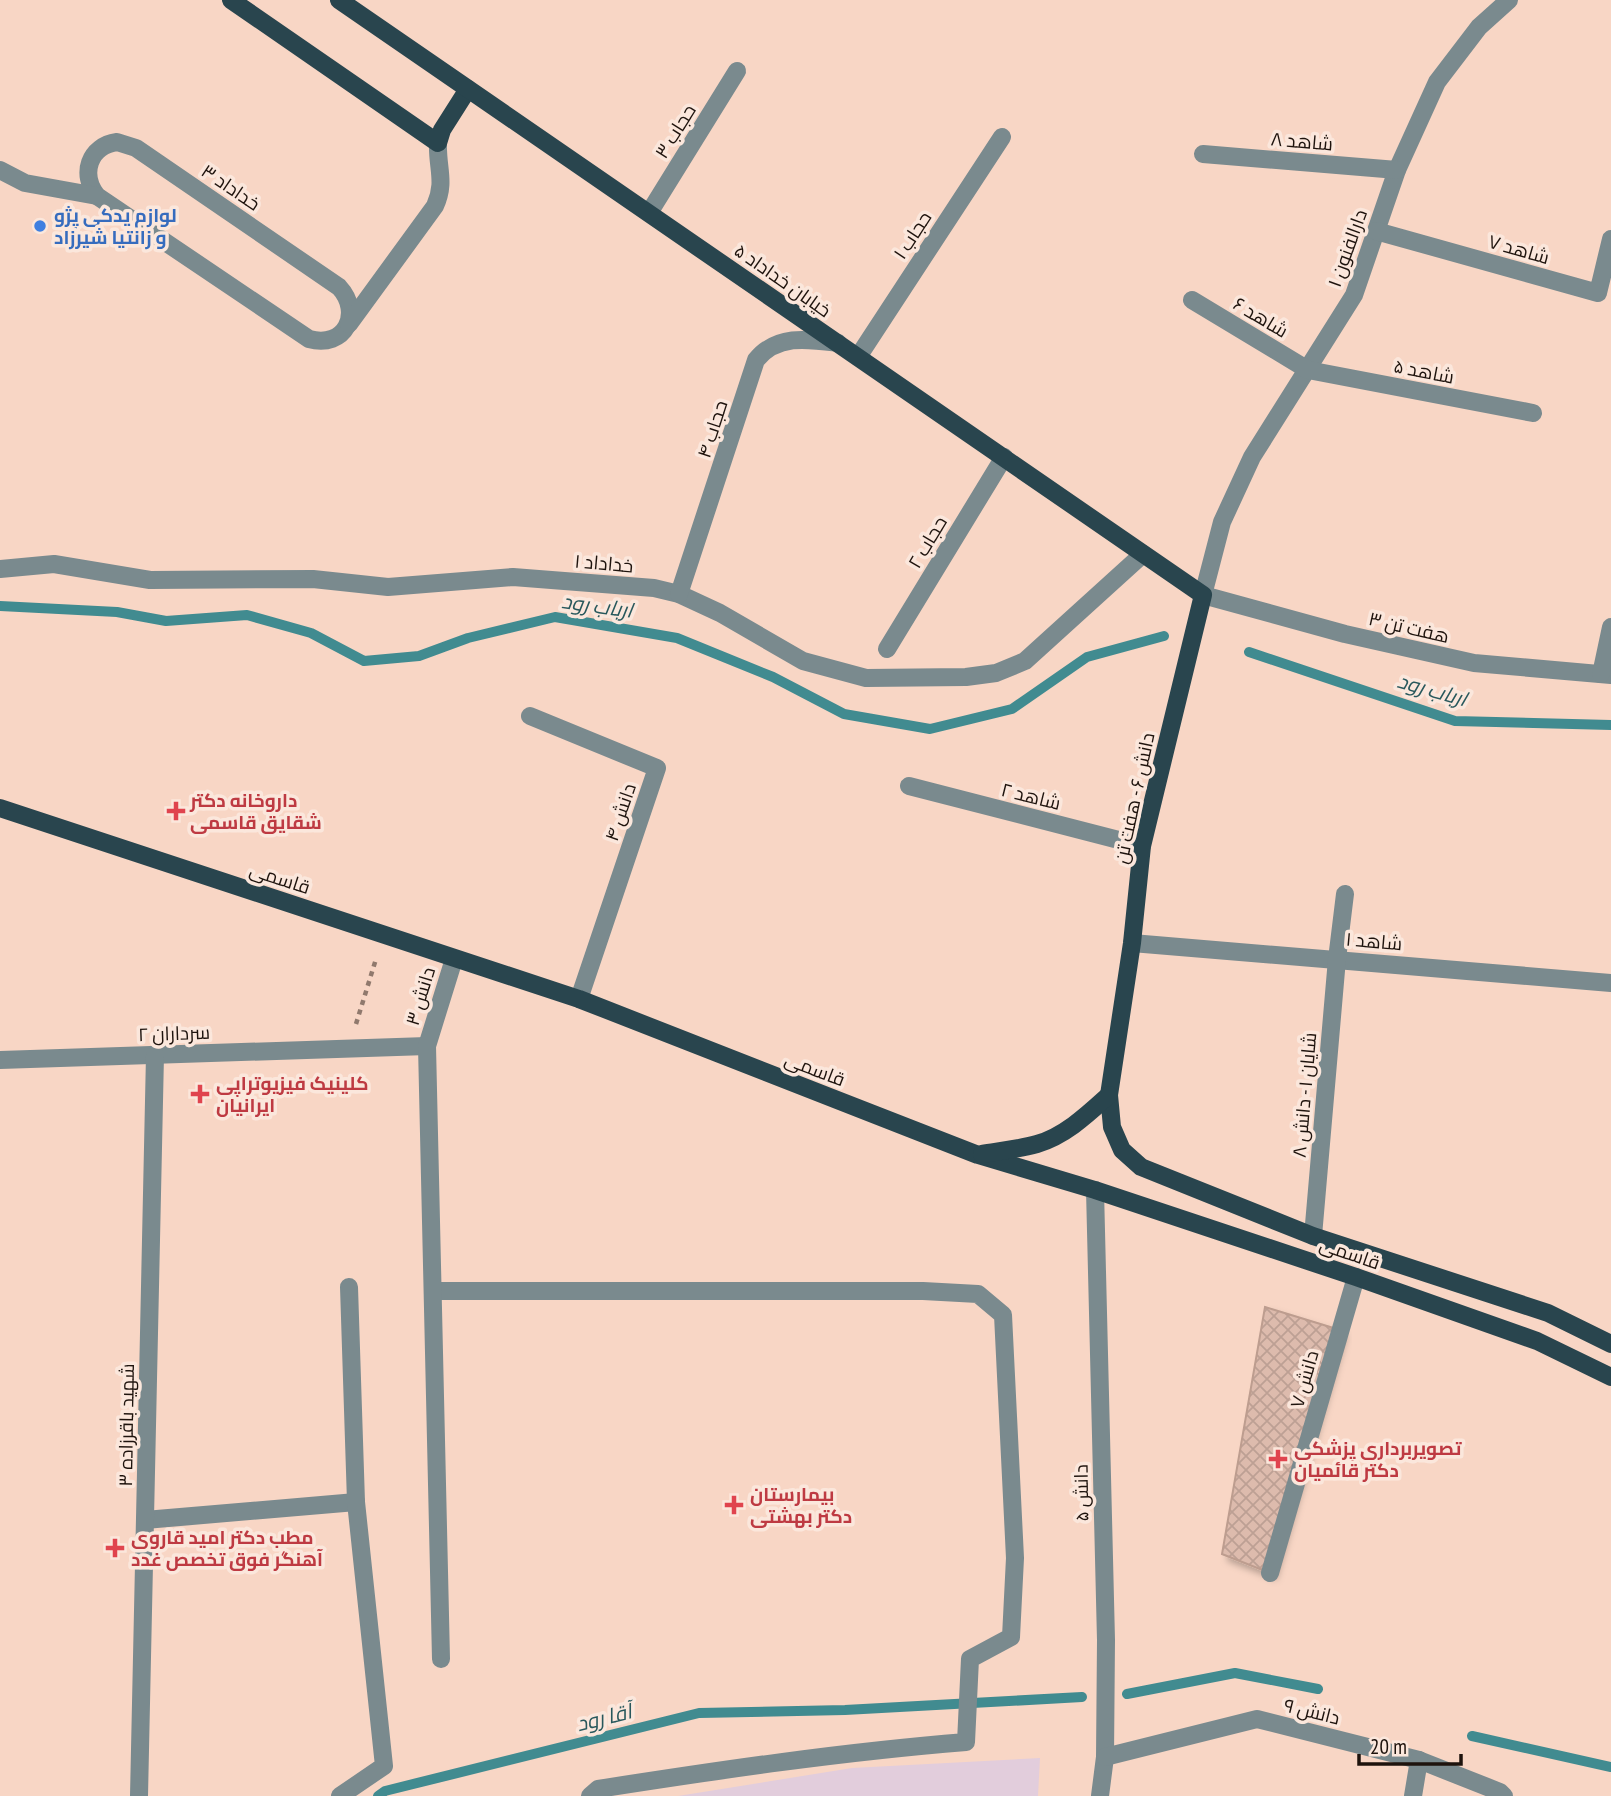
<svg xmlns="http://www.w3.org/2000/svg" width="1611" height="1796" viewBox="0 0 1611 1796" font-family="'PT Sans Narrow',Cairo,sans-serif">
<defs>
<pattern id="building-cross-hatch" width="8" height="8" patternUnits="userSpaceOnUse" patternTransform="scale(1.75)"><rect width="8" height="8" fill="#ddbbad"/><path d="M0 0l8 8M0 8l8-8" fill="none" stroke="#bda094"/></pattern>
<filter id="shadow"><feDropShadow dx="6" dy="6" stdDeviation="3.5" flood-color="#0004"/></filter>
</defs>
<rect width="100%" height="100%" fill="#f8d6c5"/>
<!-- education -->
<path fill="#e2cddc" d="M1040,1758L1038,1796H678L852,1768Z"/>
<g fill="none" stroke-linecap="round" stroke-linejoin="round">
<!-- stream -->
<g stroke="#418b90" stroke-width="10">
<path d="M0,606L117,612L166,621L247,615L311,633L364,661L419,656L468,638L555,617L677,638L773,677L844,714L930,729L1012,709L1087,657L1164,636"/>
<path d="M1249,652L1455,721L1611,725"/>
<path d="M1127,1694L1235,1673L1318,1689"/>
<path d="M1472,1736L1611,1767"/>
<path d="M378,1796L385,1791L699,1713L845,1710L1082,1697"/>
</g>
</g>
<!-- building -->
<path fill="url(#building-cross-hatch)" stroke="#bd9d8f" stroke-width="2" filter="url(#shadow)" d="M1265,1307L1340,1330L1270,1573L1222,1554Z"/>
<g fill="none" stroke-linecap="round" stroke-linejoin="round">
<!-- path -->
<path stroke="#90796d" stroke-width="4.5" stroke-dasharray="5 5" stroke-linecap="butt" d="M356,1024L376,959"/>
<!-- minor -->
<g stroke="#7a8a8e" stroke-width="18">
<path d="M1509,0L1479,27L1437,82L1397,170L1354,295L1252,457L1222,522L1203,595L1345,634L1474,663L1611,675"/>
<path d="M117,142L136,148L339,287C363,313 345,349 309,339L97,196C80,174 89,146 117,142Z"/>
<path d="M1203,154L1397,170"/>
<path d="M0,170L25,183L97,196"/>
<path d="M649,213L737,71"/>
<path d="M1376,231L1598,293L1611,239"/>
<path d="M1192,300L1308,370L1533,413"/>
<path d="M349,324L435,206C446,182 437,168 438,143"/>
<path d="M858,357L1002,137"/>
<path d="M0,569L54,564L150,580L313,579L388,587L513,577L654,588L679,594L720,613L803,661L866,678L966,677L996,673L1025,661L1143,554"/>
<path d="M679,594L756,360C777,334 808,339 838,343"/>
<path d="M887,649L1004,457"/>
<path d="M1601,674L1611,627"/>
<path d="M530,716L657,768L579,999"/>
<path d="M909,786L1142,846"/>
<path d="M1132,943L1611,983"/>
<path d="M0,1060L427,1046"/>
<path d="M1095,1190L1106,1640L1105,1757L1100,1796"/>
<path d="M1313,1236L1337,959L1345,894"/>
<path d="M433,1291H923L978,1294L1003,1315L1015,1558L1011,1637L970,1659L966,1742C842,1752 720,1770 598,1789L590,1796"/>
<path d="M145,1520L356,1502"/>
<path d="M1270,1573L1356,1277"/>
<path d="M441,1659L427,1046L454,959"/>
<path d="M1105,1757L1257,1719L1419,1760L1500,1792L1504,1796"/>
<path d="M139,1796L155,1055"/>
<path d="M340,1796L384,1766L356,1502L349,1287"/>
<path d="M1413,1796L1419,1760"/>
</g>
<!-- major -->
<g stroke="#29454e" stroke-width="18">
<path d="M231,0L438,143L442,130L468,89"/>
<path d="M339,0L1203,595L1142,846L1132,943L1109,1095L1112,1127L1122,1150L1141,1167L1313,1236L1548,1313L1611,1344"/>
<path d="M0,808L579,999L978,1155L1095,1190L1356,1277L1537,1341L1611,1377"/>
<path d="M982,1154C1000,1151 1019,1149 1037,1144C1065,1136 1088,1114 1109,1095"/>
</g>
</g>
<!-- markers -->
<circle fill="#3f7fe0" stroke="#fbe7dc" stroke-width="2.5" cx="40" cy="226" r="7"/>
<g fill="#e0444e" stroke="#fbe7dc" stroke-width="2.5">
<path d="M172.5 800.5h7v7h7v7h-7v7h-7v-7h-7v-7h7z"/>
<path d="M196.5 1083.5h7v7h7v7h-7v7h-7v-7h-7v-7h7z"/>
<path d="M1274.5 1448.5h7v7h7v7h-7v7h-7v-7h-7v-7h7z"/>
<path d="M730.5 1494.5h7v7h7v7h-7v7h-7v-7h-7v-7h7z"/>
<path d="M111.5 1537.5h7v7h7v7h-7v7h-7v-7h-7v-7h7z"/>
</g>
<g text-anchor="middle" stroke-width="7" stroke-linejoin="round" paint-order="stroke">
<!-- street labels -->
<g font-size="19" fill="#1e130d" stroke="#fbe7dc">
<text transform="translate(675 131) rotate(-58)" y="7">حجاب ۳</text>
<text transform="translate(1302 141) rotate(5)" y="7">شاهد ۸</text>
<text transform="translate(231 187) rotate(34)" y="7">خداداد ۳</text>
<text transform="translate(912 235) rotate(-57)" y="7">حجاب ۱</text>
<text transform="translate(1347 248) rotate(-70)" y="7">دارالفنون ۱</text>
<text transform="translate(1519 249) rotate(16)" y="7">شاهد ۷</text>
<text transform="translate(783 280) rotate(35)" y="7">خیابان خداداد ۵</text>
<text transform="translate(1261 317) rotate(31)" y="7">شاهد ۶</text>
<text transform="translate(1424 371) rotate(11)" y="7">شاهد ۵</text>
<text transform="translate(712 429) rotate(-72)" y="7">حجاب ۴</text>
<text transform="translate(927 542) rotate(-59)" y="7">حجاب ۲</text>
<text transform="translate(604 563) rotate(5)" y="7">خداداد ۱</text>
<text transform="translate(1409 627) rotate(13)" y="7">هفت تن ۳</text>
<text transform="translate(1031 796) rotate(14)" y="7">شاهد ۲</text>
<text transform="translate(1134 798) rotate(-78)" y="7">دانش ۶ - هفت تن</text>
<text transform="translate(620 812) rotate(-71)" y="7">دانش ۴</text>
<text transform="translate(280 878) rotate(18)" y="7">قاسمی</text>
<text transform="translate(1374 941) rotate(5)" y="7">شاهد ۱</text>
<text transform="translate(420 996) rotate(-73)" y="7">دانش ۳</text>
<text transform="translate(174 1033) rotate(-2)" y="7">سرداران ۲</text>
<text transform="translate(815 1069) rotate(21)" y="7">قاسمی</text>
<text transform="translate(1304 1095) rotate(-85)" y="7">شایان ۱ - دانش ۸</text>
<text transform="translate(1350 1253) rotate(19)" y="7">قاسمی</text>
<text transform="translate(1304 1379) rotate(-74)" y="7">دانش ۷</text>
<text transform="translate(126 1425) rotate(-89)" y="7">شهید باقرزاده ۳</text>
<text transform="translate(1081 1493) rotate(-91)" y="7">دانش ۵</text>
<text transform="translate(1312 1711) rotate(14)" y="7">دانش ۹</text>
</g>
<!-- shop labels -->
<g font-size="19" font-weight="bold" fill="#366cbe" stroke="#fbe7dc" text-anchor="start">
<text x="54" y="222">لوازم یدکی پژو<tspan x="54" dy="22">و زانتیا شیرزاد</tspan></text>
</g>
<!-- health labels -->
<g font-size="19" font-weight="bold" fill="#be3a42" stroke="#fbe7dc" text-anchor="start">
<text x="190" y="807">داروخانه دکتر<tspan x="190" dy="22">شقایق قاسمی</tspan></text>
<text x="216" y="1090">کلینیک فیزیوتراپی<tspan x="216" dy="22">ایرانیان</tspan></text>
<text x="1294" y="1455">تصویربرداری پزشکی<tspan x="1294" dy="22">دکتر قائمیان</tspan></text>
<text x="750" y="1501">بیمارستان<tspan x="750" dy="22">دکتر بهشتی</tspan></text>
<text x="131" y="1544">مطب دکتر اميد قاروی<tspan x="131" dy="22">آهنگر فوق تخصص غدد</tspan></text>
</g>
<!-- water labels -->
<g font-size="21" font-style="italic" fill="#28585c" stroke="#fbe7dc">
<text transform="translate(597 606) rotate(8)" y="7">ارباب رود</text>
<text transform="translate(1432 690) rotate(16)" y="7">ارباب رود</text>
<text transform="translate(604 1718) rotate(-14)" y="7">آقا رود</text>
</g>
</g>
<!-- scale -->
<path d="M1359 1754v10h102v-10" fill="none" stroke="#1e130d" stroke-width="3.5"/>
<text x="1370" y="1754" font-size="21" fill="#1e130d" stroke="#fbe7dc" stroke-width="5" paint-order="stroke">20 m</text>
</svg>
